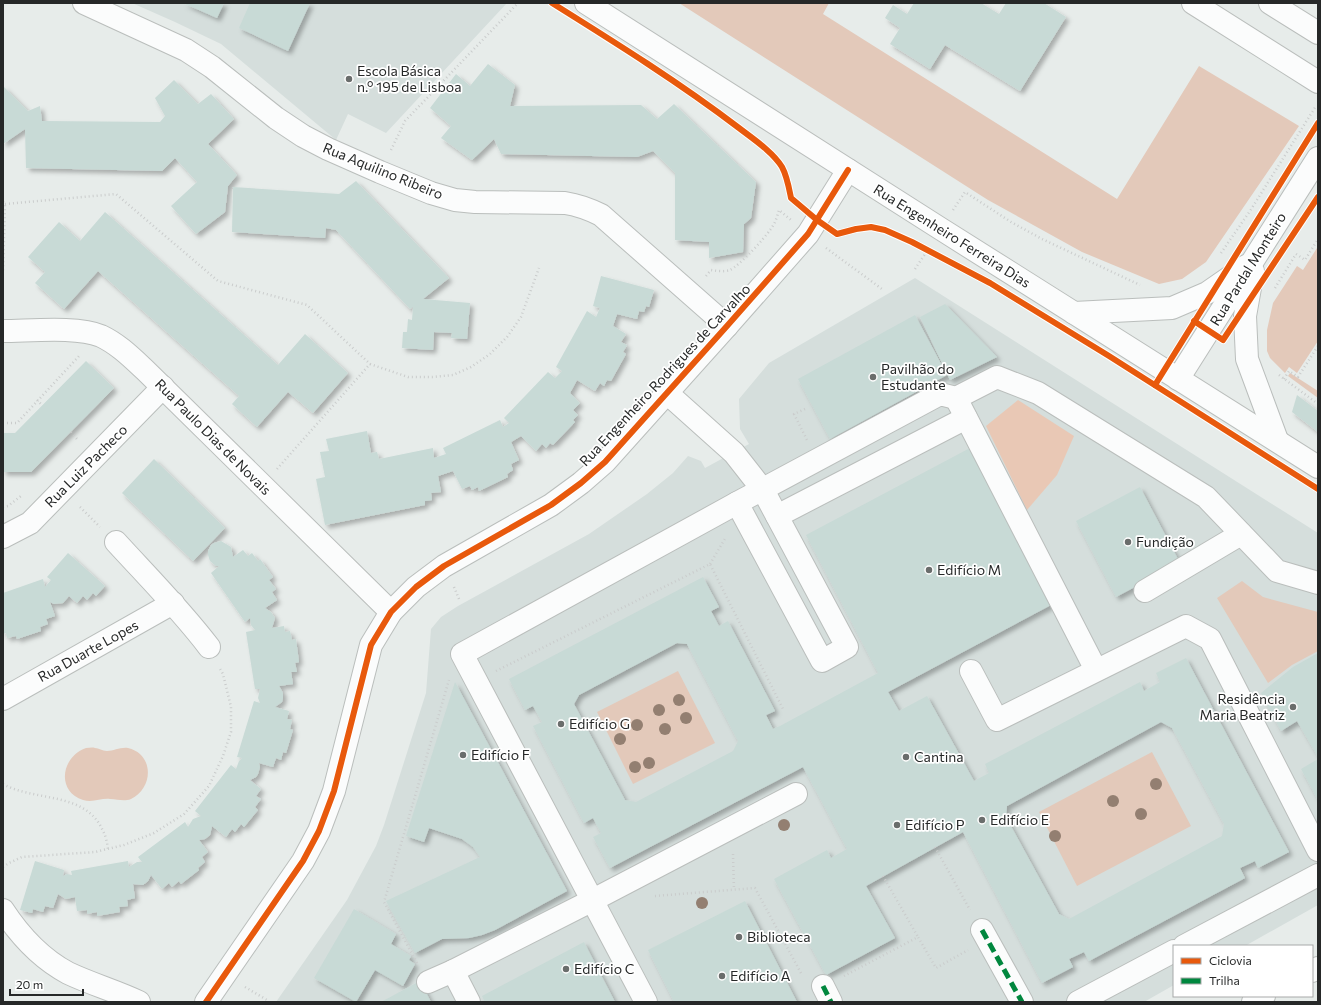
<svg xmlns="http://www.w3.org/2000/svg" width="1321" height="1005" viewBox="0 0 1321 1005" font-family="Commissioner,sans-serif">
<defs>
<filter id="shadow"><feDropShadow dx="3.5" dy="3.5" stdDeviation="2" flood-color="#0004"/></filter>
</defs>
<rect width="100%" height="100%" fill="#e7ecea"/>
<!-- built -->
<g fill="#d5dedc">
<path d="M132,3H507L386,133L348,114L336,140L221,44L175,22Z"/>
<path d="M915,278L1318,533V905L1245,946H1174V985L1144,1002H276L347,900L376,846L384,825L426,693L431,629L441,617L458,606L589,534L647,494L673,473L688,456L701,461L705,468L749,444L740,429L739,399L769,363Z"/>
</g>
<!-- green -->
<g fill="#e3c9ba">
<path d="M679,3H829L823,14L1117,199L1199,66L1299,126L1206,262L1182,279L1159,284L1082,252L988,200Z"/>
<path d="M1317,248L1318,341L1297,373L1289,367L1285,373L1270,358L1267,351V330L1273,303L1297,266L1303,270Z"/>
<path d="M1290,373L1318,391V398L1288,376Z"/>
<path d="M1242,581L1263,597L1318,612V651L1292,665L1268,683L1217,598Z"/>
<path d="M678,671L715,743L633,784L597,712Z"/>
<path d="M86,748C89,748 92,747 95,748C99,748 102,751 107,751C114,751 120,747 128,748C154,754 154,788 131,799C123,802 118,799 110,799C101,798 93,803 83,800C56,791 61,757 86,748Z"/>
<path d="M1152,752L1191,826L1077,886L1039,812Z"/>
</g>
<!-- forest -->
<path fill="#e9c8b5" d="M1018,400L1074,436L1057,475L1027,510L986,426Z"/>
<!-- building -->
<g fill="#c8dad6" fill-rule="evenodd" filter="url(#shadow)">
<path d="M183,3H224L217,18Z"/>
<path d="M250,3H310L288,51L239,28Z"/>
<path d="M914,3H981L999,14L1006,3H1044L1066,17L1020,91L945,45L930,69L890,44L900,28L885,18L893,5L907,14Z"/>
<path d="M488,64L515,85L510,106L641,105L657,119L674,104L756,182L751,218L744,224L743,252L709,258V242L675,240V173L653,151L637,157L501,154L494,139L472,160L441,138L451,126L430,108L456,74L470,86Z"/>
<path d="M174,80L198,104L211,94L234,119L208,144L237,175L228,186L225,212L196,234L171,206L197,182L175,158L162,171L26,168L25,129L3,144V86L28,111L40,106L42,121L160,122L165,116L155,98Z"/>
<path d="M356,181L449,278L423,299L470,303L467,339L451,338L452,333L434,332L433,350L402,348L403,332H407L408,319L412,320L413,307L410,309L336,230L326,228L325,238L232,232L233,187L339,194Z"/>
<path d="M105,212L278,365L305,334L348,373L313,413L288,392L257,427L232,404L239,396L98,271L64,309L35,283L45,272L28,257L59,222L80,241Z"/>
<path d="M601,276L654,290L649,307L646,306L644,312L639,311L637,319L617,314L613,326L626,334L621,342L627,345L623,352L626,354L611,381L607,380L604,386L600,383L595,391L577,380L570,393L580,403L573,410L578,415L573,420L575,422L553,445L550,443L546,448L542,444L536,451L521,436L511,442L519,460L511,464L513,470L507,474L508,477L479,491L478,487L472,490L470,486L462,489L453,471L438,476L441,492L431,493L432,500L425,501V505L325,525L316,479L325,477L320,452L329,451L326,439L367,431L371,453L377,452L379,459L433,448L434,458L446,454L443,448L500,420L503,427L509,423L504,418L548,372L555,378L562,371L556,367L587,311L596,317L600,308L593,306Z"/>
<path d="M945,304L997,357L950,380L920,317Z"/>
<path d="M915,315L947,375L830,439L798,379Z"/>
<path d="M86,361L114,388L31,472H3V433H15Z"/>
<path d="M1297,395L1318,411V432L1292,412Z"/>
<path d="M970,448L1051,605L888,692L899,711L927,696L974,781L989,773L985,764L1140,682L1144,691L1160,682L1156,673L1186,658L1289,852L1258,868L1255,861L1240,868L1245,878L1089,961L1084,952L1069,959L1073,967L1042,983L963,832L866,886L895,938L826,975L774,879L827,850L831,858L847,849L803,767L610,868L593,837L601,833L593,818L584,823L533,726L542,722L533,706L525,710L509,679L703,577L719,607L711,611L719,626L728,621L775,711L766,715L773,729L780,726L878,673L806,535ZM677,643L687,644L738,741L733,751L636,802L625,800L574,704L579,695ZM1161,722L1172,728L1224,824L1222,836L1069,919L1059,914L1006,817L1007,806Z"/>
<path d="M154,459L225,528L193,561L122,493Z"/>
<path d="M1140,487L1180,563L1116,597L1076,521Z"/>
<path d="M221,541L231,547L233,557L243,550L248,556L252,553L258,561L260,559L273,577L269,580L276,589L272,592L277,600L265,608L271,612L275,618L272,628L284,626L285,632L290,631L292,640L296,639L299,662L295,663L297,672H291L293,684L279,686L283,693V698L282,702L275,707L289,711L287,719L292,720L290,729L293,730L286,753L283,752L281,760L276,758L273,767L259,763L260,767L258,774L256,777L250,780L261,789L256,796L261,799L255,807L258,810L244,827L241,824L235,832L232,829L226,837L212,826L210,835L205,839L199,840L208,852L202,857L205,862L198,868L199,870L181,884L179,881L172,887L169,883L162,889L151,875L148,881L143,885L133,884L135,898L127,900L128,906L119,907L120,912L97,916V912L87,914V910L77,911L75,897L66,899L58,894L53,908L45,906L43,912L33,909L32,913L20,910L35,861L64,870L63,876L67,874L72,875L71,871L99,866L128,861L129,867L137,862H142L138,857L185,822L188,827L193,819L201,816L195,811L231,765L236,769L239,761L242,758L237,757L254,701L260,703L258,698L260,689H255L246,632L255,630L251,625L250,618L245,622L211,573L219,566H216L210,561L208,555V551L211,545L214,543Z"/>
<path d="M68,553L105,586L96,596L93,593L87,600L83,596L77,603L69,596L63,603L54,604L50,602L55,616L46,619L48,624L40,627L41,631L17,639L16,636L7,638L6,633L3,634V593L43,579L45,587L51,580L47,577Z"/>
<path d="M1318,653V757L1297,721L1281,731L1261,693L1293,667Z"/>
<path d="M455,682L567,891L495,930L482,935L469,938L442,939L415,953L386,901L480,857L473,847L462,839L429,828L424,842L406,836Z"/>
<path d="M1318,759V800L1301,769Z"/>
<path d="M745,901L797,1002H674L648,950Z"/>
<path d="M354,909L396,934L391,944L411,956L409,960L415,964L403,986L375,970L356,1002L314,978Z"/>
<path d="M584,942L615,1002H485L482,996Z"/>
<path d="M420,981L431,1002H381Z"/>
</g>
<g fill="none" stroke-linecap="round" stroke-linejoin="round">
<defs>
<g id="minor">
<path d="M84,3L186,50L212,67L276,118L303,136L328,149L380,172L431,193L455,200L475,202L565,203C578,205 589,209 601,215L727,326"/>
<path d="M586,3L941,229L1318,467"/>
<path d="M1253,271L1245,316L1247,359L1277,440"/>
<path d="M1074,313L1172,308L1207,293L1246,266"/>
<path d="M3,331C29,331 78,326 101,336C118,344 131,357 145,370L391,612"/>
<path d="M1178,379L1318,158"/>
<path d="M667,393L734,453L763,490L847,647L822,661L737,503"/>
<path d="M956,398L1096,670"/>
<path d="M777,516L966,418"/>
<path d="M3,537L30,523L163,387"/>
<path d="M116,542C148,577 181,610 209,647"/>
<path d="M1145,591L1241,534"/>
<path d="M971,671L997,720L1186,626L1210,639L1318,850"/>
<path d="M3,699L173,603"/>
<path d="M3,910C20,936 40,958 68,973C91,984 116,991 139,1002"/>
<path d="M982,930L1022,1002"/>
<path d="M1184,946L1318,875"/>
<path d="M453,971L469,1002"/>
<path d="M1312,971L1318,968"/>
<path d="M428,982L453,971L593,900L796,794"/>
<path d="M823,986L831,1002"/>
<path d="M206,1002L303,861L319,831L334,791L371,645L391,612L416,587L444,566L551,505L581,483L605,462L727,326L808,234L848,170"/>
<path d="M646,1002L462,654L737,503L940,394L956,398L997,377L1038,393L1206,497L1277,571L1318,583"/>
<path d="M1078,1002L1174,951"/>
<path d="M1253,1002L1264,996"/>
</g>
<g id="highway">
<path d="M1193,3L1318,82"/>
<path d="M1270,3L1318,33"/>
</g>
</defs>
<!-- minor casing -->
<use href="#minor" stroke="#babebc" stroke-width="24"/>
<!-- highway casing -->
<use href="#highway" stroke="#babebc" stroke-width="24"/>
<!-- path -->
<g stroke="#cacccc" stroke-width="2.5" stroke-dasharray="1 3" stroke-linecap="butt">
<path d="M391,150L405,121L518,3"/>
<path d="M3,202L5,204L3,273"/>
<path d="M5,204L116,194L218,281L307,305L370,364L408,377H432L453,375L471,367L490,354L507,337L521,317L539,268"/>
<path d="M953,210L965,192L1011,222L1042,239L1140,285"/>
<path d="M826,248L882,289"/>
<path d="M1221,253L1250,211L1316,106"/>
<path d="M915,269L929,248"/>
<path d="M706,276L711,270C717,271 724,272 730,270C739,266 764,239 770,230C775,224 777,217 779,210L791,220"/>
<path d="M1275,288L1296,254L1305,260L1318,239"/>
<path d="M1279,375L1318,404"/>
<path d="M1284,379L1289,371L1298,377L1318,346"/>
<path d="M37,400L42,405"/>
<path d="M805,409L794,414L807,440"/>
<path d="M3,423H17L80,355"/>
<path d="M71,432L77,439"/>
<path d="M277,469L370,364"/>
<path d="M3,507L8,506L21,496"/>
<path d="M80,507L100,527"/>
<path d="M710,564L726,537"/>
<path d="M454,587L459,599"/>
<path d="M496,671L710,564L783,709"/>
<path d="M3,784C35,802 86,791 103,831C106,836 107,843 108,849"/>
<path d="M935,847L970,910"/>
<path d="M733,854L734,890"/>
<path d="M3,867L9,863L22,857L95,852L124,845L154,833L184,814L209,786L223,756L231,732V707L223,674L219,667"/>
<path d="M883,876L918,937"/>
<path d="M655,896L755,888L802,975"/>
<path d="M417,963L384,902L449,680"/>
<path d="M844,976L918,937L936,968L968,950"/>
<path d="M245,987L267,1000"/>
</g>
<!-- minor -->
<use href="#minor" stroke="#fbfcfc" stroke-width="22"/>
<!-- highway -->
<use href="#highway" stroke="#fbfcfc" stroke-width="22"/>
<!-- quiet -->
<g stroke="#00873e" stroke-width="5" stroke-dasharray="10 5" stroke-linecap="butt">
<path d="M982,930L1022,1002"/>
<path d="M823,986L831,1002"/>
</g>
<defs>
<g id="cycleway">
<path d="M552,3C616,43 680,83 739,128C752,138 773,152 782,167C787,176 789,188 791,198L817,220L837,234L856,229L871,227L885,230L912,242L990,283L1109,356L1318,489"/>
<path d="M1194,321L1223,340L1318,197"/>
<path d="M1155,385L1318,123"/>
<path d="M206,1002L303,861L319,831L334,791L371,645L391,612L416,587L444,566L551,505L581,483L605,462L727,326L808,234L848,170"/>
</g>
</defs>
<!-- cycleway casing -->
<use href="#cycleway" stroke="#fff" stroke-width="8"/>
<!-- cycleway -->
<use href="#cycleway" stroke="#e8590c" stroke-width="6"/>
</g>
<!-- trees -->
<g fill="#937f71">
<circle cx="679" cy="700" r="6"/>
<circle cx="659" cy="710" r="6"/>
<circle cx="686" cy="718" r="6"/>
<circle cx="637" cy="725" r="6"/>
<circle cx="665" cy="729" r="6"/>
<circle cx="620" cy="739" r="6"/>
<circle cx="649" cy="763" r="6"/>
<circle cx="635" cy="767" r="6"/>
<circle cx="1156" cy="784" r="6"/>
<circle cx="1113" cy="801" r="6"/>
<circle cx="1141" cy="814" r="6"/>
<circle cx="784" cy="825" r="6"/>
<circle cx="1055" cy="836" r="6"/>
<circle cx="702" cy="903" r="6"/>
</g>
<!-- markers -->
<g fill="#6a6d6c" stroke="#fff" stroke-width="1.5">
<circle cx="349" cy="79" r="4"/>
<circle cx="873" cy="377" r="4"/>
<circle cx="1128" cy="542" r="4"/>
<circle cx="929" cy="570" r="4"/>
<circle cx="1293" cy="707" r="4"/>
<circle cx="561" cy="724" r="4"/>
<circle cx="463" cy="755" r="4"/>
<circle cx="906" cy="757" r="4"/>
<circle cx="982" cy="820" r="4"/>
<circle cx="897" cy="825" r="4"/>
<circle cx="739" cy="937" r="4"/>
<circle cx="566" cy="969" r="4"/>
<circle cx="722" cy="976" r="4"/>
</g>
<g text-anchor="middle" stroke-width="3.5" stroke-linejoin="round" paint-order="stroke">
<!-- poi labels -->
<g font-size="14" fill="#262828" stroke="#fff" text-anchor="start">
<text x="357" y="76">Escola Básica<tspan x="357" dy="16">n.º 195 de Lisboa</tspan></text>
<text x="881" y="374">Pavilhão do<tspan x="881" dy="16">Estudante</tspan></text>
<text x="1136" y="547">Fundição</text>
<text x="937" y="575">Edifício M</text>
<text x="1285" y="704" text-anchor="end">Residência<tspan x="1285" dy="16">Maria Beatriz</tspan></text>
<text x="569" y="729">Edifício G</text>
<text x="471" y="760">Edifício F</text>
<text x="914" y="762">Cantina</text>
<text x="990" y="825">Edifício E</text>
<text x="905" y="830">Edifício P</text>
<text x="747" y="942">Biblioteca</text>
<text x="574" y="974">Edifício C</text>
<text x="730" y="981">Edifício A</text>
</g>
<!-- street labels -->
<g font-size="14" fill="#262828" stroke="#fff">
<text transform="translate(383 171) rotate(22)" y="5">Rua Aquilino Ribeiro</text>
<text transform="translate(952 236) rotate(32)" y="5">Rua Engenheiro Ferreira Dias</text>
<text transform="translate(1248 269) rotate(-58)" y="5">Rua Pardal Monteiro</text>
<text transform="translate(665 375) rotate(-47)" y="5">Rua Engenheiro Rodrigues de Carvalho</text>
<text transform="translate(213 437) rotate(45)" y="5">Rua Paulo Dias de Novais</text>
<text transform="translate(86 466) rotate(-45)" y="5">Rua Luiz Pacheco</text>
<text transform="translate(88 651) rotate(-29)" y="5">Rua Duarte Lopes</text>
</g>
</g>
<!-- border -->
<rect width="1321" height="1005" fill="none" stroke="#262828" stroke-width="8"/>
<!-- legend -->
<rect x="1173" y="945" width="140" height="52" fill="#ffffff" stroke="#a8a9a9"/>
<rect x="1181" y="958" width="20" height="6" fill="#e8590c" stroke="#a8a9a9"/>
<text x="1209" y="965" font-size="12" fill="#262828">Ciclovia</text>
<rect x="1181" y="978" width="20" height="6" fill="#00873e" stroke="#a8a9a9"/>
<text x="1209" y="985" font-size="12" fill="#262828">Trilha</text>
<!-- scale -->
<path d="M10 989v6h73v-6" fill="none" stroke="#262828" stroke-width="2"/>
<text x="16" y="989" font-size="12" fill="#262828" stroke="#ffffff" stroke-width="3" paint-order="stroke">20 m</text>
</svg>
